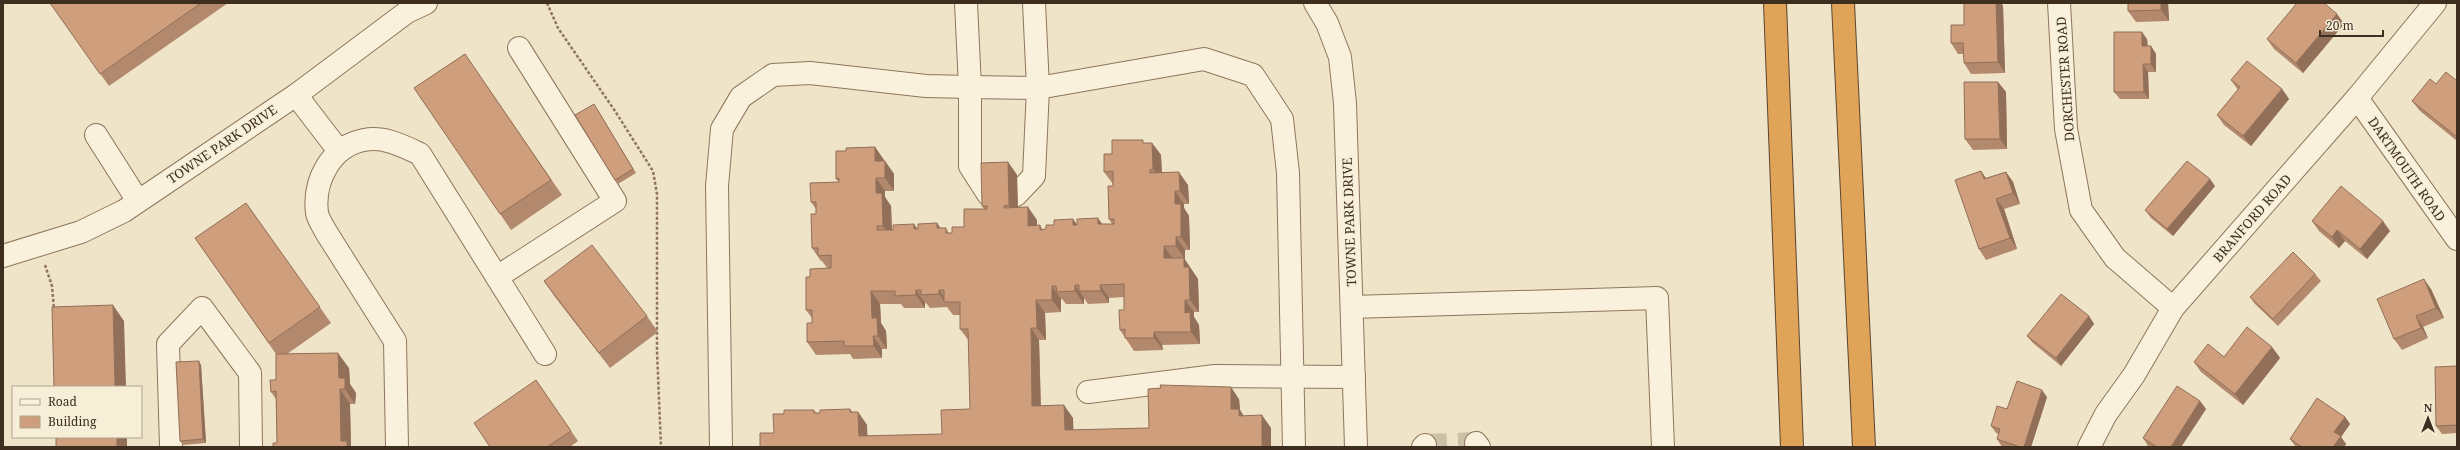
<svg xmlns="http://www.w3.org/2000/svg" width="2460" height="450" viewBox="0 0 2460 450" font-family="'Noto Serif',serif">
<rect width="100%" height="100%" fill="#f0e4c8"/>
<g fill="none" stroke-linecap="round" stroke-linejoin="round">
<!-- minor-tunnel -->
<path stroke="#ccc0a6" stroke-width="22" stroke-dasharray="22 11" stroke-linecap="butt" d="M1425,445L1476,443"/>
<defs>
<g id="minor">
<path d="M1034,3L1038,88L1204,59L1253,75L1282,119L1288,173L1294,447"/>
<path d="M1315,3L1327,23L1340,57L1345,103L1356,447"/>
<path d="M2059,3L2066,129L2081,210L2115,258L2173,308"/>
<path d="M296,95L339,151"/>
<path d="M2357,98L2457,239"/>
<path d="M96,135L138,201"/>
<path d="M988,194L970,166V87L1038,88L1034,176L1016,195"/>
<path d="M3,256L81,232L124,211L296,95L407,12L426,3"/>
<path d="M497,277L615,201L519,48"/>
<path d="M1352,307L1657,298L1663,447"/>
<path d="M1088,392L1215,376L1354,377"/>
<path d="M1476,443L1479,447"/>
<path d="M171,447L168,344L202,308L250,373L251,447"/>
<path d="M397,447L395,341L326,232C323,226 318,219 317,213C313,181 331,146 364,140C384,136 403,146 420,154L545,354"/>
<path d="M721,447L717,186L722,129L741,97L773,75L810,73L926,86L970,87L966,3"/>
<path d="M1423,447L1425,445"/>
<path d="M2089,447L2106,414L2134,375L2173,308L2357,98L2435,3"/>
</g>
<g id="highway">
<path d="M1775,3L1792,447"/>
<path d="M1843,3L1864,447"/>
</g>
</defs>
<!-- minor casing -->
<use href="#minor" stroke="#8d765c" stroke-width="24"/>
<!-- highway casing -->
<use href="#highway" stroke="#5b4430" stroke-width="24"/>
<!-- path -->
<g stroke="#8d765c" stroke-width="2.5" stroke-dasharray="3 2" stroke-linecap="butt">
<path d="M547,3L558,28L615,111L653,171L657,194V351L661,447"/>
<path d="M45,265L52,286L54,309"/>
</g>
<!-- minor -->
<use href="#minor" stroke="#faf1dc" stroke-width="22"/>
<!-- highway -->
<use href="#highway" stroke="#e0a458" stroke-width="22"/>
</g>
<!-- wall -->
<g fill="#b2896c">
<path d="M50,3H228L109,86Z"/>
<path d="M1964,3H2001L2003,6L2005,73L1971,74L1964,63V54H1958L1951,43L1964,25Z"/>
<path d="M2168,3L2169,21L2136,22L2128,11Z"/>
<path d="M2337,14L2344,24L2303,73L2274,49L2267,39Z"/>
<path d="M2147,39L2148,46H2151L2156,54V72H2148L2149,99H2120L2114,92Z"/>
<path d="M465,54L562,195L511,230L414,88Z"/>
<path d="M2231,80L2282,89L2289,99L2251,146L2224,125L2217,115L2238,90Z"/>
<path d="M2457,81V141L2420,111L2412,101L2436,84Z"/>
<path d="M1998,82L2006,92L2007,149L1973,150L1965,139Z"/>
<path d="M596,107L636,173L618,184L615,180Z"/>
<path d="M1145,143H1152L1161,155L1162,173L1188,185L1189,204H1184V208L1189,216L1190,250H1185V259H1184L1198,279L1199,312H1194V317L1199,325L1200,344L1162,345L1163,350L1134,351L1120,330L1124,310V297L1109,298V303L1088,304L1084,298V304H1066L1062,299H1061V312L1045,313L1046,340H1039L1041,406L1073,418V430L1149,428L1239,399L1240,410L1243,416L1271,428L760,447L774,433L784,414L814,410L816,413L858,412L867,425V436L942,434L970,409L969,341L960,329V315H953L947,307L930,308L926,303H925V308H904L901,304H880L881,323L886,331L887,349H882V358L853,359L850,354L816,355L807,342L812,323V318L806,310L810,277L827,268L822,261H821L812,248L816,214V209L811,202L839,182L836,179L846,151L875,147L884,160V161H885L894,174V191H885V197L891,206L892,230L914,224L917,229L937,223L940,228H946L949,233H952L964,227L984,209L982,206L1008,162L1017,175L1018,207L1037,220V225H1040L1043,230L1046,229L1054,225L1073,219L1077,225L1112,224L1109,219L1113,184L1104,172L1112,154Z"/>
<path d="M1981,171L1986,178L2006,172L2013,182L2020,204L2004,209L2017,249L1986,260L1979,249Z"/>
<path d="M2215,186L2173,236L2151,218L2145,210Z"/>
<path d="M246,203L331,323L287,354L349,368L350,384L356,393L355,404H350L351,447H273L277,443L276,399L271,392L276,380V354L195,238Z"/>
<path d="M2312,221L2390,231L2367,259L2345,241L2339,248L2319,231Z"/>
<path d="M2315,274L2321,281L2278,326L2255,304L2250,297Z"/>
<path d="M544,281L647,316L658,332L610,368L555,297Z"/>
<path d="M2431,289L2444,318L2423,327L2428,338L2402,350L2394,339Z"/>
<path d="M2089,316L2094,324L2061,366L2033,343L2027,336Z"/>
<path d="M2272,347L2280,358L2243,405L2201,372L2194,362Z"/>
<path d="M201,365L206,443L183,445L180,441Z"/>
<path d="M2457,366V433L2442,434L2436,426Z"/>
<path d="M536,380L578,441L570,447H490Z"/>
<path d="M2047,397L2031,447H2002L1997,439L1999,434L1996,433L1991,426L2007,409Z"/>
<path d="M2200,401L2206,409L2181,447H2151L2148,446L2143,438Z"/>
<path d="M2345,417L2350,424L2341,437L2346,444L2344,447H2296L2290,439Z"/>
</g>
<!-- shaded-wall -->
<g fill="#916f58">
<path d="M1996,3H2001L2003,6L2005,73L1998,62Z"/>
<path d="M2161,3H2168L2169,21L2161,10Z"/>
<path d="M2337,14L2344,24L2303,73L2296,63Z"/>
<path d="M2142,32L2147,39L2148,54L2142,46Z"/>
<path d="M2151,46L2156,54V72L2151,64Z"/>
<path d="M2143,64L2148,72L2149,99L2144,92Z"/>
<path d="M1998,82L2006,92L2007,149L2000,139Z"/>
<path d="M2282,89L2289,99L2251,146L2243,136Z"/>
<path d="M1152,143L1161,155L1162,182L1153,169Z"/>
<path d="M875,147L884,160V174L875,161Z"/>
<path d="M885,161L894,174V191L885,178Z"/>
<path d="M1008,162L1017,175L1018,218L1009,205Z"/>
<path d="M1981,171L1988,182L1984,179Z"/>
<path d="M1179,172L1188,185L1189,204L1180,191Z"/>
<path d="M2006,172L2013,182L2020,204L2013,193Z"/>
<path d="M876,178L885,191V197L891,206L892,238L883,226L876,193Z"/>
<path d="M2210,179L2215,186L2173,236L2167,229Z"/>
<path d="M1175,191L1184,204V208L1189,216L1190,250L1181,237L1175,204Z"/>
<path d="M1996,199L2004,209L2017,249L2010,238Z"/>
<path d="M1028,207L1037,220V238L1028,226Z"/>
<path d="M1098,218L1107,231L1098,224Z"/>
<path d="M1073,219L1082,232L1073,225Z"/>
<path d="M2383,221L2390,231L2367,259L2360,249Z"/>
<path d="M937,223L946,236L937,228Z"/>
<path d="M914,224L923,237L914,229Z"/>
<path d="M2337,230L2345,241L2339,248L2332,237Z"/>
<path d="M1176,237L1185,250V259L1176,246Z"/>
<path d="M1164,246L1173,259L1164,258Z"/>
<path d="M1184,258L1198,279L1199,312L1190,300L1184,267Z"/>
<path d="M2424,279L2431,289L2444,318L2436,308Z"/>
<path d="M1075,285L1084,298V304L1075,291Z"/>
<path d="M1100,285L1109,298V303L1101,291Z"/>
<path d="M1052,286L1061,299V312L1052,300Z"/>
<path d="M916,290L925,303V308L916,295Z"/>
<path d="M939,290L947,302H945L939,294Z"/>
<path d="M871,291L880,304L881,323L886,331L887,349L878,336L872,318Z"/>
<path d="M1036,300L1045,313L1046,340L1037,328Z"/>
<path d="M1185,300L1194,312V317L1199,325L1200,344L1191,332L1185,313Z"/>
<path d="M113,305L124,321L126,387H115Z"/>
<path d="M2089,316L2094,324L2061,366L2056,358Z"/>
<path d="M2416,316L2423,327L2428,338L2421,328Z"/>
<path d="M1031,328L1039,340L1041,419L1032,406Z"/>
<path d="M1154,332L1162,345L1163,350L1154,338Z"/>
<path d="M873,336L882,349V358L874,346Z"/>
<path d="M2272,347L2280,358L2243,405L2235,394Z"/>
<path d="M338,353L349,368L350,384L356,393L355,404L345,389L339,378Z"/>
<path d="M199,361L201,365L206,443L203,439Z"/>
<path d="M1231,387L1239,399L1240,410L1247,421L1248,428L1231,409Z"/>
<path d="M340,389L350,404L351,447H345L341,441Z"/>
<path d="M2042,390L2047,397L2031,447H2024Z"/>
<path d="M2200,401L2206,409L2181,447H2171Z"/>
<path d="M1064,405L1073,418L1074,443L1065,430Z"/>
<path d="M850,409L859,421L858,412L867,425L868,447L859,436L850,412Z"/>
<path d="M1262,415L1271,428V447H1262Z"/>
<path d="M2345,417L2350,424L2341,437L2346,444L2344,447H2333L2334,432Z"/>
<rect x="117" y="437" width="10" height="10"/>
</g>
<!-- building -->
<g fill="#cf9f7d" stroke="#916f58">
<path d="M50,3H201L100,74Z"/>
<path d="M1964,3H1996L1998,62L1964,63L1963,43H1951V25H1964Z"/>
<path d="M2128,3H2161V10L2128,11Z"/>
<path d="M2297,3H2324L2337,14L2296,63L2267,39Z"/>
<path d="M2114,32H2142V46H2151V64H2143L2144,92H2114Z"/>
<path d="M465,54L551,180L500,214L414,88Z"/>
<path d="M2247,61L2282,89L2243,136L2217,115L2240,87L2231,80Z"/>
<path d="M2446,72L2457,81V137L2412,101L2430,79L2436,84Z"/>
<path d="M1964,82H1998L2000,139H1965Z"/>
<path d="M594,104L633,169L615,180L575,115Z"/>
<path d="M1112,140H1143V143H1152L1153,169L1150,170V173L1179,172L1180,191H1175V204H1181V237H1176V246H1164V258H1184V267H1189L1190,300H1185V313L1190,312L1191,332H1154V338H1125V329L1120,330L1119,310H1124V284L1100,285L1101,291H1079V285H1075V291L1057,292L1056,286H1052V300H1036L1037,328H1031L1032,406L1064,405L1065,430L1149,428L1148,389L1161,388L1160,385L1231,387V409H1239V416L1262,415V447H754H760V433H774L773,414H784V410H814V413H820V410L850,409V412H858L859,436L942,434L941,410L970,409L968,329H960V302H944V290H939V294L921,295V290H916V295L895,296V291H871L872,318H877L878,336H873L874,346H844V341L807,342V323H812V310H806V277H810V269L831,268V255L818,256V248H812L811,214H816V202H811L810,183L839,182V178L836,179V151H846V148L875,147V161H885V178H876V193H882L883,226H877V230H893V225L914,224V229H918V224L937,223V228H946V233H952V227H964V209H987V206H982L981,163L1008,162L1009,205L1004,206V208L1028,207V226L1040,225V230L1046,229V225H1054V220L1073,219V225H1077V219L1098,218V224H1114V219H1109L1108,186H1113V171L1104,172V154H1112Z"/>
<path d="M2187,161L2210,179L2167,229L2145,210Z"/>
<path d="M1981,171L1984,179L2006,172L2013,193L1996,199L2010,238L1979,249L1955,180Z"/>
<path d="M2341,186L2383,221L2360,249L2337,230L2332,237L2312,221Z"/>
<path d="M246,203L320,307L269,343L195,238Z"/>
<path d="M592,245L647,316L599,353L544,281Z"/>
<path d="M2293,252L2315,274L2273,319L2250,297Z"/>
<path d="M2424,279L2436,308L2416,316L2421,328L2394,339L2377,299Z"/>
<path d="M2061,294L2089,316L2056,358L2027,336Z"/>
<path d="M113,305L115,387H54L52,307Z"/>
<path d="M2247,327L2272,347L2235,394L2194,362L2208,344L2224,357Z"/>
<path d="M338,353L339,378H345V389H340L341,441H347V447H273V443H277L276,391L271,392L270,380H276V354Z"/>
<path d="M199,361L203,439L180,441L176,362Z"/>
<path d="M2457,366V425L2436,426L2435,367Z"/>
<path d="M536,380L571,431L547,447H490L474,423Z"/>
<path d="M2017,381L2042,390L2024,447H2020L1997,439L2000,429L1991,426L1997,406L2007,409Z"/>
<path d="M2177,386L2200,401L2171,447H2157L2143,438Z"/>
<path d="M2317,398L2345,417L2334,432L2341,436L2333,447H2302L2290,439Z"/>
<rect x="56" y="437" width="61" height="10"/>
</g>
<g text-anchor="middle" stroke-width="3" stroke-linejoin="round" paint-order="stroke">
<!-- street labels -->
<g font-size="13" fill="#3d2e20" stroke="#f7eed8">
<text transform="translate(2065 79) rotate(-94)" y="5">DORCHESTER ROAD</text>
<text transform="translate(222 144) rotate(-34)" y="5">TOWNE PARK DRIVE</text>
<text transform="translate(2407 169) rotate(55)" y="5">DARTMOUTH ROAD</text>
<text transform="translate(2252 218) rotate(-49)" y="5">BRANFORD ROAD</text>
<text transform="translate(1349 222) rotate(-92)" y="5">TOWNE PARK DRIVE</text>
</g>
</g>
<!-- border -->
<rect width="2460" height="450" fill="none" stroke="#3d2e20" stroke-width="8"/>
<!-- legend -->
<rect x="12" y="386" width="130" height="52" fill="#f7eed8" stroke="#ada18e"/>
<rect x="20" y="399" width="20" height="6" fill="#faf1dc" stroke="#ada18e"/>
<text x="48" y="406" font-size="12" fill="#3d2e20">Road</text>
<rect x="20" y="416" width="20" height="12" fill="#cf9f7d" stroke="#ada18e"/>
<text x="48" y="426" font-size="12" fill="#3d2e20">Building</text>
<!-- north arrow -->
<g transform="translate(2428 418)" stroke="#f7eed8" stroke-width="3" paint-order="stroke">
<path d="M0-3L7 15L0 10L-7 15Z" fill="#3d2e20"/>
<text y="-6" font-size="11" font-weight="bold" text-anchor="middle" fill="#3d2e20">N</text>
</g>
<!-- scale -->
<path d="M2320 30v6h63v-6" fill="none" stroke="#3d2e20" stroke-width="2"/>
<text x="2326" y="30" font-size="12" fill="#3d2e20" stroke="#f7eed8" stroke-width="3" paint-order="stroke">20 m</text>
</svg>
